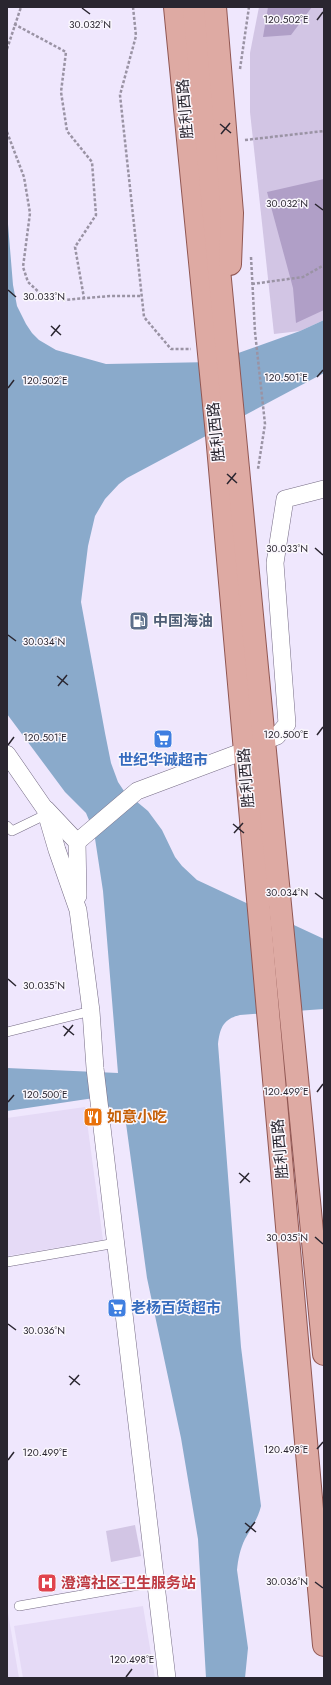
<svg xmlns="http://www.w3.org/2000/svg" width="331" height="1685" viewBox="0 0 331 1685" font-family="Jost,'Noto Sans SC',sans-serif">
<rect width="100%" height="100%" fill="#efe7fd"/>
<!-- built -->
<g fill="#e5daf6">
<path d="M85,1107L103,1240L7,1256V1118Z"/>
<path d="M143,1606L155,1678H23L14,1626Z"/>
<path d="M7,1607L19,1678H7Z"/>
</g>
<!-- green -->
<g fill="#d2c5e4">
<path d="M259,7H324V320L300,331L274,334L250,112V53Z"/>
<path d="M135,1525L141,1556L111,1562L106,1531Z"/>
</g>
<!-- forest -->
<g fill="#b09fc7">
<path d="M268,7H312L291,35L263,37Z"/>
<path d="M324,179V310L296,323L293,288L267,192Z"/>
</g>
<!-- water -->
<path fill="#8aaacb" d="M7,212L13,285L17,306L26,324L32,333L39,340L56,350L106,364L213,362L300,331L324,320V373L127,478L119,484L105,499L95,516L88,546L81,602L105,733L111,763L118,782L124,791L148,811L162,830L175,857L182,866L197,880L324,939V1009L240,1015C223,1019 220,1028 218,1044L241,1347L261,1506C258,1519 251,1528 245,1539C240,1549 238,1560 237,1570L248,1648L245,1678H206L198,1539L181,1438L147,1278L125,1116L94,1098L7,1111V1068L118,1073L103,891L94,832L86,813L65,792L7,714Z"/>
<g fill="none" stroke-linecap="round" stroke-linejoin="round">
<defs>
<g id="lane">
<path d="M7,826L12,831L47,814"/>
<path d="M7,1032L91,1011"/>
<path d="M7,1262L116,1243"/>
<path d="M19,1606L156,1582"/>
</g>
<g id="street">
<path d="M7,754L45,809L57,850L78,910L91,1011L95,1068L167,1678"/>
<path d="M46,809L77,842L78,896"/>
<path d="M77,842L137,791L244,751L264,741L277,736L287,724L275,563L285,499L324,489"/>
</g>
<g id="primary">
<path d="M175,7L217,435L324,1645"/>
<path d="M194,7L264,741L324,1354"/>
<path d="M215,7L232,213L230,264"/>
</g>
</defs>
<!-- lane casing -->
<use href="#lane" stroke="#766c85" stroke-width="10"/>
<!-- street casing -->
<use href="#street" stroke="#766c85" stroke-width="18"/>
<!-- primary casing -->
<use href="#primary" stroke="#915753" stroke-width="24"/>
<!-- path -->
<g stroke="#9a93a4" stroke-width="2.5" stroke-dasharray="3 2" stroke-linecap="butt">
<path d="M133,7L136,36L120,95L144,317L171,349H191"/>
<path d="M14,24L66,52L61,92L67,131L92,162L96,215L75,247L84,298"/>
<path d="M7,49L21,7"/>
<path d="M240,69L249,7"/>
<path d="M7,132L24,177L30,213L23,267L28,282L43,296L64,300L110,296H142"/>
<path d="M245,140L324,131"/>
<path d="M251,257L255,332L265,424L258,469"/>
<path d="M252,284L303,277L324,265"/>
</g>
<!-- lane -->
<use href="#lane" stroke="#fff" stroke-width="9"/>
<!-- street -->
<use href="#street" stroke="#fff" stroke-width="17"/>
<!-- primary -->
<use href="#primary" stroke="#deaaa3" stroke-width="22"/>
</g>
<!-- ticks -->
<path fill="none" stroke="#2a2630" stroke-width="1.5" d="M82,8L90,14M317,20L323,12M220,124L231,133M221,134L230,123M315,204L323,210M8,290L16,297M51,326L61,335M51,336L60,325M317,377L323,370M8,388L14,380M227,474L237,483M227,484L236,473M315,548L323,555M8,635L16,641M57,676L68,685M58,686L67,675M317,735L323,727M8,745L14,737M233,824L244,833M234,833L243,823M315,893L323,899M8,979L16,986M63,1026L74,1035M64,1036L73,1025M317,1092L323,1084M8,1102L14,1095M239,1173L250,1182M240,1183L249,1173M315,1237L323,1244M8,1324L16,1330M69,1376L80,1385M70,1385L79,1375M317,1449L323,1442M8,1460L14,1452M245,1523L256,1532M246,1533L255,1522M315,1582L323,1588M126,1677L132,1669"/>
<!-- icons -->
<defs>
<symbol id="fuel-square" viewBox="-11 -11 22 22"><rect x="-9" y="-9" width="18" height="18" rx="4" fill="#5c6f8a" stroke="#faf7fd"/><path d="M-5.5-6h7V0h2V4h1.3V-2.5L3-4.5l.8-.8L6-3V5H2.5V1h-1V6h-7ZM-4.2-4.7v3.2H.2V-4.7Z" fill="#fff"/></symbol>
<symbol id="supermarket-square" viewBox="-11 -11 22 22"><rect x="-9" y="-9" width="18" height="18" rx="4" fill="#3f7fe0" stroke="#faf7fd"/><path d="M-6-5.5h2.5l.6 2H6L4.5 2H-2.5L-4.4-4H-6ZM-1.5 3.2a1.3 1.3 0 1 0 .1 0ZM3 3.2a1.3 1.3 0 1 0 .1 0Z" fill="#fff"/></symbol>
<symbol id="restaurant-square" viewBox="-11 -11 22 22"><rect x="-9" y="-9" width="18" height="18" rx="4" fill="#e8710a" stroke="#faf7fd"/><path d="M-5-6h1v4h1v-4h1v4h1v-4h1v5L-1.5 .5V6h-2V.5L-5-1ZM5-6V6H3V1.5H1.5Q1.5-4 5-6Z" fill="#fff"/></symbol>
<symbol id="hospital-square" viewBox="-11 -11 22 22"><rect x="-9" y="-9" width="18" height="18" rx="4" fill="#e0444e" stroke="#faf7fd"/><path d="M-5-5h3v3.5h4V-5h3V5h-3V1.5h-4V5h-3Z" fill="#fff"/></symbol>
</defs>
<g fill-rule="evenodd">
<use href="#fuel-square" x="128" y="610" width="22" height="22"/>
<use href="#supermarket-square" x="152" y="728" width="22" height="22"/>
<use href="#restaurant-square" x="82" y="1106" width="22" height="22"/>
<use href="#supermarket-square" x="106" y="1297" width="22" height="22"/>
<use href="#hospital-square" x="36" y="1572" width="22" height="22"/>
</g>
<g text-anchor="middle" stroke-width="3" stroke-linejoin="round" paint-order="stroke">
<!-- street labels -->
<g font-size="15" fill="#2a2630" stroke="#faf7fd">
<text transform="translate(185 109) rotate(-95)" y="5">胜利西路</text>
<text transform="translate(216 432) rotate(-96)" y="5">胜利西路</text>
<text transform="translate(246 778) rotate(-95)" y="5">胜利西路</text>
<text transform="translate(280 1149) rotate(-95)" y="5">胜利西路</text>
</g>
<!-- service labels -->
<g font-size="15" font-weight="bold" fill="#4e5e75" stroke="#faf7fd" text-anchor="start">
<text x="153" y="626">中国海油</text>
</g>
<!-- shop labels -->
<g font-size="15" font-weight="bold" fill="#366cbe" stroke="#faf7fd">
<text x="163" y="765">世纪华诚超市</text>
<text x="131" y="1313" text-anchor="start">老杨百货超市</text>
</g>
<!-- food labels -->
<g font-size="15" font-weight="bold" fill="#c56008" stroke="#faf7fd" text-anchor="start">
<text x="107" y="1122">如意小吃</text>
</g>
<!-- health labels -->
<g font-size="15" font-weight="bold" fill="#be3a42" stroke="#faf7fd" text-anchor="start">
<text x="61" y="1588">澄湾社区卫生服务站</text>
</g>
</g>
<g font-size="10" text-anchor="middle" fill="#2a2630" stroke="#faf7fd" stroke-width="3" stroke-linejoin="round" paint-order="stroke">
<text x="286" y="23">120.502°E</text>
<text x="90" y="28">30.032°N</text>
<text x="287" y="207">30.032°N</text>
<text x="44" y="300">30.033°N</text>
<text x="286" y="381">120.501°E</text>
<text x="45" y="384">120.502°E</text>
<text x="287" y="552">30.033°N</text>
<text x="44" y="645">30.034°N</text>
<text x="286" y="738">120.500°E</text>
<text x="45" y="741">120.501°E</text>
<text x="287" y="896">30.034°N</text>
<text x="44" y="989">30.035°N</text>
<text x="286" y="1095">120.499°E</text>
<text x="45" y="1098">120.500°E</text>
<text x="287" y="1241">30.035°N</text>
<text x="44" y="1334">30.036°N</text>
<text x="286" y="1453">120.498°E</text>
<text x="45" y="1456">120.499°E</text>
<text x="287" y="1585">30.036°N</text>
<text x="132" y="1663">120.498°E</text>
</g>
<!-- border -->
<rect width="331" height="1685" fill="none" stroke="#2a2630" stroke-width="16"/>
</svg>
